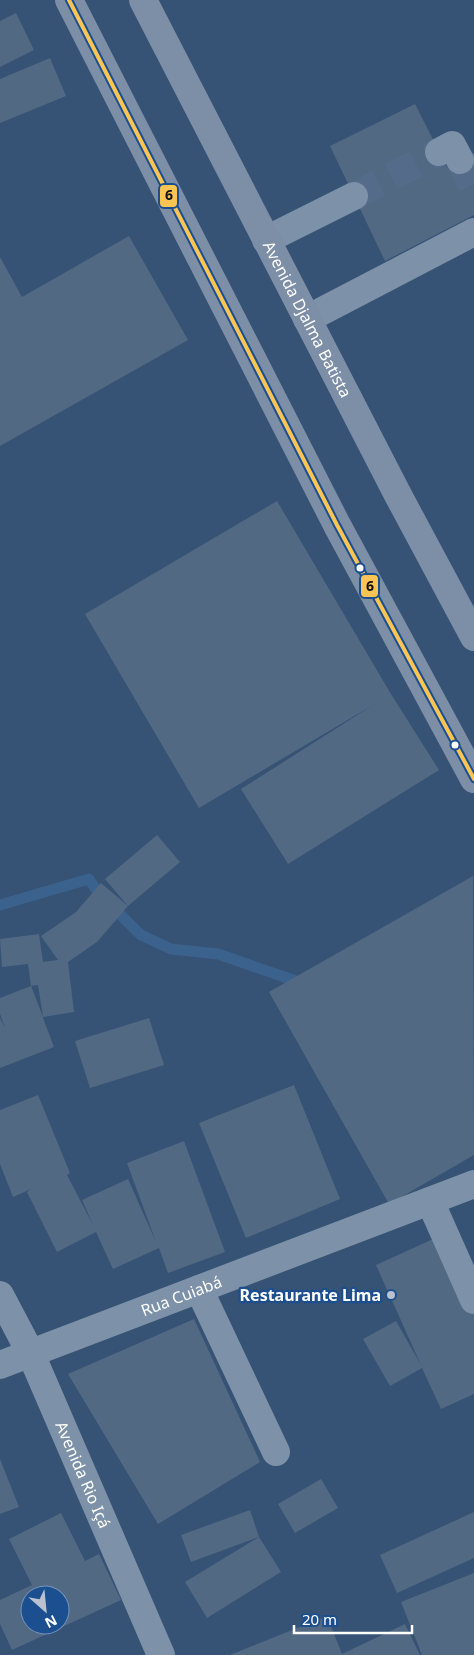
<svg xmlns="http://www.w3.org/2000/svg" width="474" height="1655" viewBox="0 0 474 1655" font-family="'Noto Sans',sans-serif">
<rect width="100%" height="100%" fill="#365274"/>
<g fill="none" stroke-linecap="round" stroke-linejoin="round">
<!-- stream -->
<path stroke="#3b618d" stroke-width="11" d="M0,905L89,879L99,894L141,935L171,949L218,954L296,981"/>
</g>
<!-- building -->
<g fill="#526984" fill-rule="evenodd">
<path d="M16,13L34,50L0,67V21Z"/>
<path d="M50,58L66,96L0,123V79Z"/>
<path d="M415,104L447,167L474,153V215L385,261L330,146Z"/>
<path d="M129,236L188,340L0,446V257L22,297Z"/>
<path d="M277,501L391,694L439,770L288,864L241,789L373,705L199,808L85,614Z"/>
<path d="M157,835L180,862L128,906L97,942L68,962L74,1012L43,1017L38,985L31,986L43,1017V1018L54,1047L0,1068V1018L5,1028L0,1014V998L31,986L28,964L2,967L0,939L39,934L43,962L58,960L41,936L76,912L101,883L128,906L105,879Z"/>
<path d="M473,876L474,1155L389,1204L269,992Z"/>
<path d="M149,1018L164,1065L90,1088L75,1041Z"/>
<path d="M294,1085L340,1199L246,1238L199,1123Z"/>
<path d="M38,1095L70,1173L67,1175L93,1225L82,1200L128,1179L156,1242L127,1163L184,1141L225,1252L168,1273L159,1248L113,1269L96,1232L57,1252L27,1192L31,1189L13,1197L0,1164V1110Z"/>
<path d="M444,1234L474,1300V1394L441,1409L422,1368L390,1386L363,1339L396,1321L421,1365L376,1265Z"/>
<path d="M194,1319L260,1462L158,1524L68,1374Z"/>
<path d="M0,1459L19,1507L0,1514Z"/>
<path d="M321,1479L338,1508L295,1533L278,1504Z"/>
<path d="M250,1510L259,1537L281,1572L207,1618L185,1582L259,1537L191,1562L181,1535Z"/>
<path d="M474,1512V1558L397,1593L380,1555Z"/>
<path d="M61,1513L85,1561L99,1554L121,1600L12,1650L0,1624V1600L32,1585L9,1539ZM30,1595H60V1625H30Z"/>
<path d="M474,1573V1655H422L401,1602Z"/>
<path d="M327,1616L342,1654L405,1624L420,1655H230Z"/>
</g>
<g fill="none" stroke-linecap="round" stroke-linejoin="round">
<!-- minor-tunnel -->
<g stroke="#546c89" stroke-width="28" stroke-dasharray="28 14" stroke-linecap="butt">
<path d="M460,160L474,189"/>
<path d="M354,196L439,152"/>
</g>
<!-- minor -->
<g stroke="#7d92a8" stroke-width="28">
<path d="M439,152L452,145L460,160"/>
<path d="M266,240L354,196"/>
<path d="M307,319L474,232"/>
<path d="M430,1201L474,1300"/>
<path d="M199,1289L276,1452"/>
<path id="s1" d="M0,1295L31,1354L161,1655"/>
<path id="s2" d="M0,1365L474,1184"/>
</g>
<!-- major -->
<g stroke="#7d8ea7" stroke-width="28">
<path d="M69,0L337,525L474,779"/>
<path id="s3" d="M143,0L398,495L474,637"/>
</g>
<defs>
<path id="bus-1" d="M69,0L337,525L474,779"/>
</defs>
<!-- bus-1 casing -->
<use href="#bus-1" stroke="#1b4f8f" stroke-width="8"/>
<!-- bus-1 -->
<use href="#bus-1" stroke="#fcc553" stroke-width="4"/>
</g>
<!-- markers -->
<g fill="#fff" stroke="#1b4f8f" stroke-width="2">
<circle cx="360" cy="568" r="4.5"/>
<circle cx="455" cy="745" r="4.5"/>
</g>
<circle fill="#b9c2ce" stroke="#1b4f8f" stroke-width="2" cx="391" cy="1295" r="5"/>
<g text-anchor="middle" stroke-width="4.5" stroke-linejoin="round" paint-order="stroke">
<!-- street labels -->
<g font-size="16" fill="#fff" stroke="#1b4f8f">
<text dy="6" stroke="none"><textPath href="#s3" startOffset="359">Avenida Djalma Batista</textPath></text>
<text dy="6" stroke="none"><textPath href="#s2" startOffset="194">Rua Cuiabá</textPath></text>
<text dy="6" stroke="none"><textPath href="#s1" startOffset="198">Avenida Rio Içá</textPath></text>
</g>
<!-- poi labels -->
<g font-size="16" font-weight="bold" fill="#fff" stroke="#1b4f8f" text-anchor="end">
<text x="381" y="1301">Restaurante Lima</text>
</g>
</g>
<g stroke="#1b4f8f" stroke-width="2">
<rect x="159" y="184" width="19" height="24" rx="5" fill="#fcc553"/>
<rect x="360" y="574" width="19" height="24" rx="5" fill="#fcc553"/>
</g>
<g font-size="14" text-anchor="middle" font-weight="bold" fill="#111">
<text x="169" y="200">6</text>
<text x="370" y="591">6</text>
</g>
<!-- north arrow -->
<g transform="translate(45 1610) rotate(153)"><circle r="24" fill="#1b4f8f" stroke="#7695bc"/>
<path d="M0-4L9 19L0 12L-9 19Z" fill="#b9c2ce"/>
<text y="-8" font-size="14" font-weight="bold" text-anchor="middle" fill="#ffffff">N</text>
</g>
<!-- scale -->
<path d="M294 1625v8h118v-8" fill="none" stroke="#ffffff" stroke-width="2.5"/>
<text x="302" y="1625" font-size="15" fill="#ffffff" stroke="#1b4f8f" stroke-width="4" paint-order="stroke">20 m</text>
</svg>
